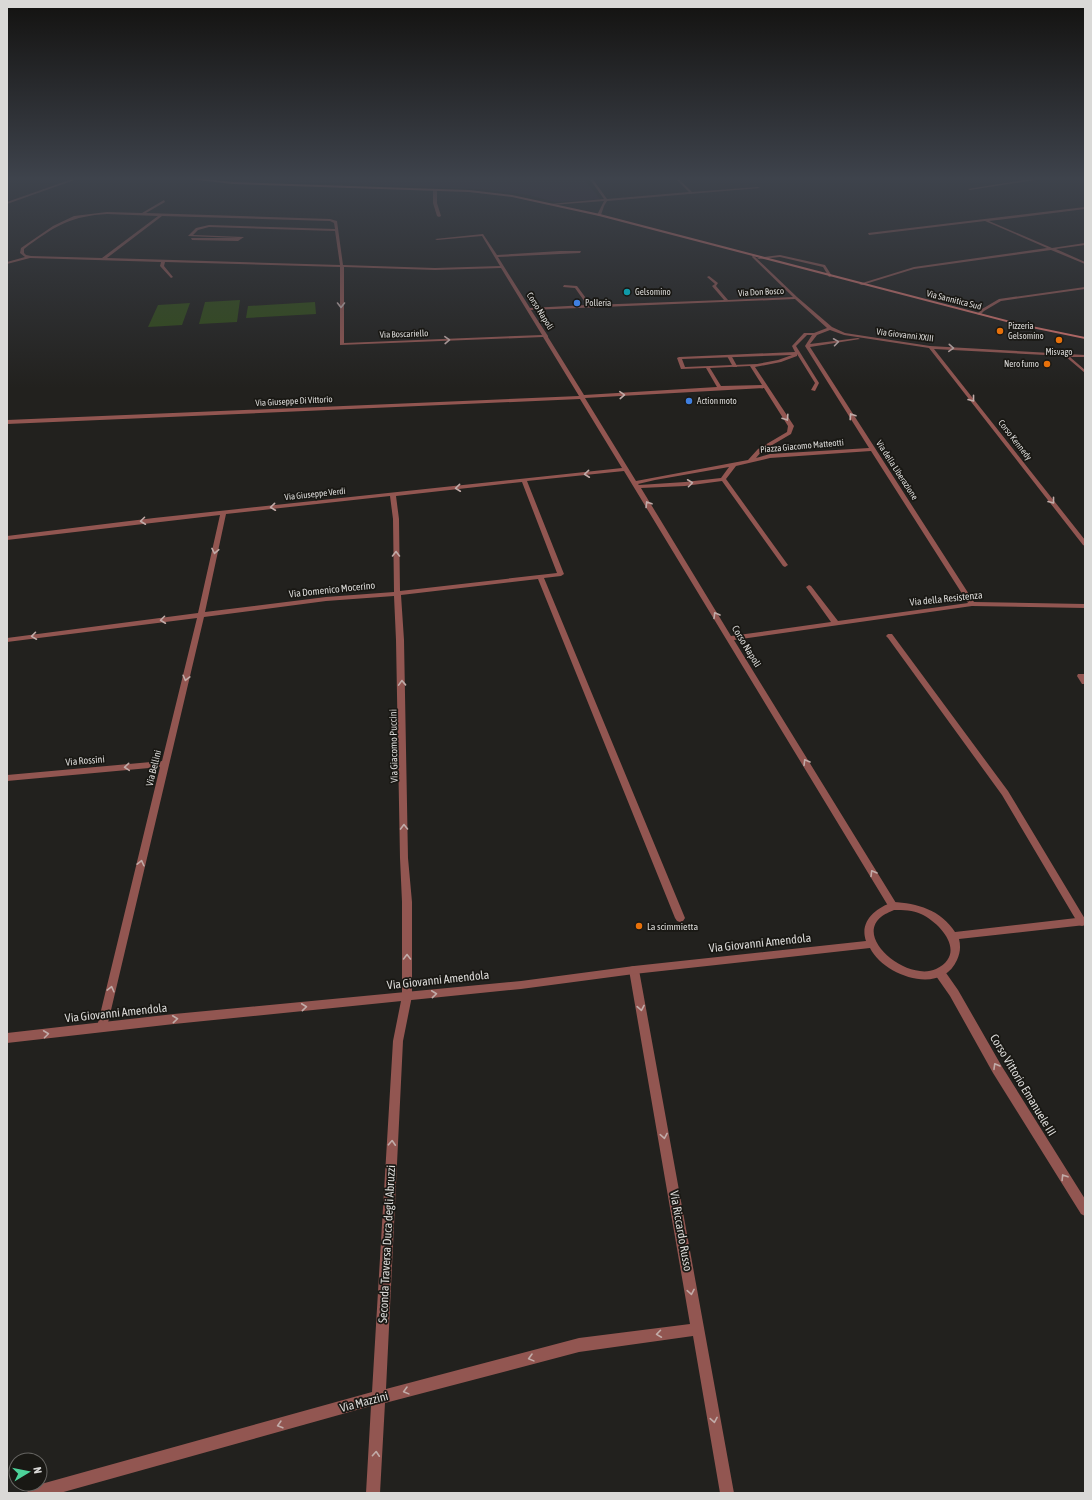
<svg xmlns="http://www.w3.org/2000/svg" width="1092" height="1500" viewBox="0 0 1092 1500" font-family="'Asap Condensed',sans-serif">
<rect width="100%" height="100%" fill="#22211e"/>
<!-- industrial -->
<path fill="#2f2432" d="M223,179H584L600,199L555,202L528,195L479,189Z"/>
<!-- green -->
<g fill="#314b17">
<path d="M240,300L237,322L199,324L205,302Z"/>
<path d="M315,302L316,314L246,318L248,306Z"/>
<path d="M190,303L182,325L148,327L158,305Z"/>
</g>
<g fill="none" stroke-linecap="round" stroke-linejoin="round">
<!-- service -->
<g fill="#925651" fill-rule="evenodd">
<path d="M435,189L437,190V203L441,216L439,217L437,216L433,203V190Z"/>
<path d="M780,255L825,265L832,276L829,277L823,267L780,257L759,259L757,258Z"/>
<path d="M727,355H731L737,366V367H733L727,356Z"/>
</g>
<!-- minor -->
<g fill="#925651" fill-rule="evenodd">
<path d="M589,178H592L607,199L689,192L675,178H678L692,192L758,187L760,188L607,201L604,206L601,215L599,216L597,215L604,201L552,205L550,204L604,199Z"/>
<path d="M1037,178H1048L970,190L968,189Z"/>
<path d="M164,200L165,202L146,213L330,219L337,221L343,265L435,268L500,266L482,236L437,240L435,239L483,234L497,255L560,251H581L580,253L498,257L530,308L587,305L575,288L563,287L564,285L577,286L591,305L724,300L712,286L715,284L707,277L709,276L718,283L716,286L728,300L793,297L752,257L753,255L797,297L832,327L845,333L930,346L1085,355V357H1070L1085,370V373L1065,356L934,349L1085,540V546L1083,545L929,348L844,335L830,330L817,335L810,344L858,338L860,339L810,347L974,602L1085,604V608L972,606L734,640L896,903L898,906L896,909L893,910L890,909L624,471L527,481L564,574L561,576L544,578L685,918L683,921L680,922L677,921L675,918L538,579L401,595L404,640L408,858L412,902V996L403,1041L386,1389L579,1338L690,1324L629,970L630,967L634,966L638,967L639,970L734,1493H720L693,1336L579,1352L385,1403L380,1493H366L371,1406L60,1493H27L29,1488L34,1486L372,1392L393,1041L402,996V902L400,858L396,640L394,596L326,601L204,617L107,1027L106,1030L102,1032L98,1030L97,1027L160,767L7,781V775L162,761L197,618L7,642V638L198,613L220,515L7,540V536L154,518L622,468L580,399L7,424V420L579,396L543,337L340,345V267L165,262L164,266L173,277L171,278L160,266L161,262L30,258L7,264V262L25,257L20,253L21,248L53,226L74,216L107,212L142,213ZM107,214L158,216L102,258L31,256L26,255L24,253V249L29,245C57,225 72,216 107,214ZM162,216L330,221L334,223L335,229L209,225L196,228L188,236L238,238H191L192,240L238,241L244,237L193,235L198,230L209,227L335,231L340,265L107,258ZM344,267L435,270L501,268L542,335L344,343ZM795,299L827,328L814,333H804L792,346L795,352L679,357L677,358L681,369L706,368L717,387L584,395L548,337V336L531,310ZM807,335H812L805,346L869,448L770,454L756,458L762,451L791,434L794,426L755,367L781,362L797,356V354L815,383L811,390L815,391L819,383L796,346ZM792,355L778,360L757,364L685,367L682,359ZM750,366L762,385L721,386L710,368ZM764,388L788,426L787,432L758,449L748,460L636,481L585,398ZM871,451L968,603L838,621L811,586L809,585L806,587L831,622L731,636L641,488L685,486L722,481L783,566L785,567L788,565L726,479L736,466L770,458ZM729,467L721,478L685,482L639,485L638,484L655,480ZM522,482L557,573L400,591L399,519L396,496ZM390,496L393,519L394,592L326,597L205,612L226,514Z"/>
<path d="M1085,207V209L989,221L1052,248L1085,243V245L1056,249L1085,262V264L1051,250L914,269L862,285L859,284L914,267L1047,248L985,221L869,235L868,233Z"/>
<path d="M1085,287V289L1001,301L984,311L980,315L977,314L982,309L999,299Z"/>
<path d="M888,634H892L1008,791L1085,919V925L1082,926L1079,925L1002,795L888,638L886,636Z"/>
<path d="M1078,674H1084L1085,676V684H1082L1077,676Z"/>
<path d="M940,969L944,970L958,990L1001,1065L1085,1199V1216L1081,1214L993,1073L950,996L936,976L935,973L936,970Z"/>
</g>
<!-- tertiary -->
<g fill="#925651" fill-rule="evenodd">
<path d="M75,178H80L7,204V202Z"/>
<path d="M893,902C917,903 941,910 955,932L1085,917V925L959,939C961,947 960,953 957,960C941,996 884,976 870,948L634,974L521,989L174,1024L7,1043V1033L174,1014L521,981L634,966L866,941C859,921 876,908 893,902ZM894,910C903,910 913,910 921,914C942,924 967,954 936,969C908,982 854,939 881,917C884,914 890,912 894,910Z"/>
</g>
<!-- secondary -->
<path fill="#d2726c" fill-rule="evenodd" d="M196,178L233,182L469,190L512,195L600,214L1022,324L1085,337V339L1022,326L599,216L512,197L469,192L233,184L180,178Z"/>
</g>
<!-- one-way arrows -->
<defs><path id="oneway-chevron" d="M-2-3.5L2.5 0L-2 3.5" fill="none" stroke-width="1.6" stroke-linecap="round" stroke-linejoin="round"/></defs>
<g stroke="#c1aba8">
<use href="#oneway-chevron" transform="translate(341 305) rotate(90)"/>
<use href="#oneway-chevron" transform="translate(447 340) rotate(-2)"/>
<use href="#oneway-chevron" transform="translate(836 342) rotate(-8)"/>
<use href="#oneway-chevron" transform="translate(951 348) rotate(4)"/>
<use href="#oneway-chevron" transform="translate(622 395) rotate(-3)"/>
<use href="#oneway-chevron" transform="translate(972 399) rotate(52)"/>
<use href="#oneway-chevron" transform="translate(852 416) rotate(-123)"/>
<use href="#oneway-chevron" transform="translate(786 418) rotate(57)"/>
<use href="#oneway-chevron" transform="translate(587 474) rotate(174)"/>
<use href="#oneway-chevron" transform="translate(690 483) rotate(-7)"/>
<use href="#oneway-chevron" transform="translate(458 488) rotate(174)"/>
<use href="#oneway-chevron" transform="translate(1052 501) rotate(52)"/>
<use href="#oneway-chevron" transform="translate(648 504) rotate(-122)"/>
<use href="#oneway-chevron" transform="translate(273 507) rotate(174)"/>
<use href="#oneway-chevron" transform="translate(143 521) rotate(173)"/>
<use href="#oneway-chevron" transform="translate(215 551) rotate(101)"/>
<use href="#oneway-chevron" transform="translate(396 554) rotate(-90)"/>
<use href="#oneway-chevron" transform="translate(716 615) rotate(-121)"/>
<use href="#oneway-chevron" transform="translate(163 620) rotate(173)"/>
<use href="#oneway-chevron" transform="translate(34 636) rotate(172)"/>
<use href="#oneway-chevron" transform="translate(186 678) rotate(104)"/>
<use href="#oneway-chevron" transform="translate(402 683) rotate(-92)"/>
<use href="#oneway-chevron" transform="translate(806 762) rotate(-121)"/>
<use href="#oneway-chevron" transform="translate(127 767) rotate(175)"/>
<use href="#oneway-chevron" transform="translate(404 827) rotate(-91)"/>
<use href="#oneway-chevron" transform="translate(141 863) rotate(-77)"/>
<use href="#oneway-chevron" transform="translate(873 873) rotate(-121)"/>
<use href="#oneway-chevron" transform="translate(407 957) rotate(-90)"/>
<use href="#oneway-chevron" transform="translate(111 989) rotate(-76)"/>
<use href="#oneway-chevron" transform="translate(434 994) rotate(-6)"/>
<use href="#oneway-chevron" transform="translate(304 1007) rotate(-6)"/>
<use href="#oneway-chevron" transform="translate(641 1008) rotate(80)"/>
<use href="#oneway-chevron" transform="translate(175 1019) rotate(-6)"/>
<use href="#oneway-chevron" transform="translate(46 1034) rotate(-7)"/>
<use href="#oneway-chevron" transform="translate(996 1066) rotate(-120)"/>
<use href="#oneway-chevron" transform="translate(664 1136) rotate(80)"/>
<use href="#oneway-chevron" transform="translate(392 1143) rotate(-87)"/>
<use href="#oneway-chevron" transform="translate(1064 1177) rotate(-122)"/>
<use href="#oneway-chevron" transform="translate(691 1292) rotate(80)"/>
<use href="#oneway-chevron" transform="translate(659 1334) rotate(172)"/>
<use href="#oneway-chevron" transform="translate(531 1358) rotate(165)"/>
<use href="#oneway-chevron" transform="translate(406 1391) rotate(165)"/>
<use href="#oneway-chevron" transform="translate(714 1420) rotate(80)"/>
<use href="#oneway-chevron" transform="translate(280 1425) rotate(164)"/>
<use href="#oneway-chevron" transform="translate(376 1454) rotate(-86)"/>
</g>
<!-- sky -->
<linearGradient id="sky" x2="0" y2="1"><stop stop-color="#131210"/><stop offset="0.46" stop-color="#3e434c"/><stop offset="1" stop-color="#3e434c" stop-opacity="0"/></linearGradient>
<rect width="1092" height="388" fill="url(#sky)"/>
<!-- markers -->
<circle fill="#0f9aa8" stroke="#191814" stroke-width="1.5" cx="627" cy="292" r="4"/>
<g fill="#3f7fe0" stroke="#191814" stroke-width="1.5">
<circle cx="577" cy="303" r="4"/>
<circle cx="689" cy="401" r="4"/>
</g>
<g fill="#e8710a" stroke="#191814" stroke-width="1.5">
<circle cx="1000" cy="331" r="4"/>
<circle cx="1059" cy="340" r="4"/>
<circle cx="1047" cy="364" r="4"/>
<circle cx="639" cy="926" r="4"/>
</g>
<g text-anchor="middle" stroke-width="3.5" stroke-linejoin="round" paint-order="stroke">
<!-- far-poi labels -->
<g font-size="9" fill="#dad9d7" stroke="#191814" text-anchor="start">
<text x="635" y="295">Gelsomino</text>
<text x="585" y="306">Polleria</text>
<text x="1008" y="329">Pizzeria<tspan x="1008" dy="10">Gelsomino</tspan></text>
<text x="1059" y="355" text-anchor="middle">Misvago</text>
<text x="1039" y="367" text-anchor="end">Nero fumo</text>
<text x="697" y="404">Action moto</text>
</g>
<!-- far-street labels -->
<g font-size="9" fill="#dad9d7" stroke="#191814">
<text transform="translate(761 292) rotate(-3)" y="3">Via Don Bosco</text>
<text transform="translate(954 300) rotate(14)" y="3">Via Sannitica Sud</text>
<text transform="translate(540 311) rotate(58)" y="3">Corso Napoli</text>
<text transform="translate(404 334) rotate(-2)" y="3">Via Boscariello</text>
<text transform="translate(905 335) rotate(7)" y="3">Via Giovanni XXIII</text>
<text transform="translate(294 401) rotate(-3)" y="3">Via Giuseppe Di Vittorio</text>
<text transform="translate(1015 440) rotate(52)" y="3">Corso Kennedy</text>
<text transform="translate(802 446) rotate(-5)" y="3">Piazza Giacomo Matteotti</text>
<text transform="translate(897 470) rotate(57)" y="3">Via della Liberazione</text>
<text transform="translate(315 494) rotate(-6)" y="3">Via Giuseppe Verdi</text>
</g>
<!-- street labels -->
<g font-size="10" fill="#dad9d7" stroke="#191814">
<text transform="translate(332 589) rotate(-6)" y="4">Via Domenico Mocerino</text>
<text transform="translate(946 598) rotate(-6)" y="4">Via della Resistenza</text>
<text transform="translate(747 646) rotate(59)" y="4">Corso Napoli</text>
<text transform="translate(393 746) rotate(-91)" y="4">Via Giacomo Puccini</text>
<text transform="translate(85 760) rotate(-5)" y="4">Via Rossini</text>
<text transform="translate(153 768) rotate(-76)" y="4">Via Bellini</text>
</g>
<!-- poi labels -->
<g font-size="10" fill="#dad9d7" stroke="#191814" text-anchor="start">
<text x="647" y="930">La scimmietta</text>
</g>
<!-- near-street labels -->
<g font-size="12" fill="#dad9d7" stroke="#191814">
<text transform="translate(760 943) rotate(-6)" y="4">Via Giovanni Amendola</text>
<text transform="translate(438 980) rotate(-6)" y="4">Via Giovanni Amendola</text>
<text transform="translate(116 1013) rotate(-6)" y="4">Via Giovanni Amendola</text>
<text transform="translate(1023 1085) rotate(59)" y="4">Corso Vittorio Emanuele III</text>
<text transform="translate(681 1231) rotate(80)" y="4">Via Riccardo Russo</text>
<text transform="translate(387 1244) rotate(-87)" y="4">Seconda Traversa Duca degli Abruzzi</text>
<text transform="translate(364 1402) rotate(-15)" y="4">Via Mazzini</text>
</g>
</g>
<!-- border -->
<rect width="1092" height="1500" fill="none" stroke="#dad9d7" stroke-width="16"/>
<!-- north arrow -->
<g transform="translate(28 1472) rotate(80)"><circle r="19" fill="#191814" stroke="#666562"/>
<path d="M0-3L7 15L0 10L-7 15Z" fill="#4dd39a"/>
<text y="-6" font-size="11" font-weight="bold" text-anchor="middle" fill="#dad9d7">N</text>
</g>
</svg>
